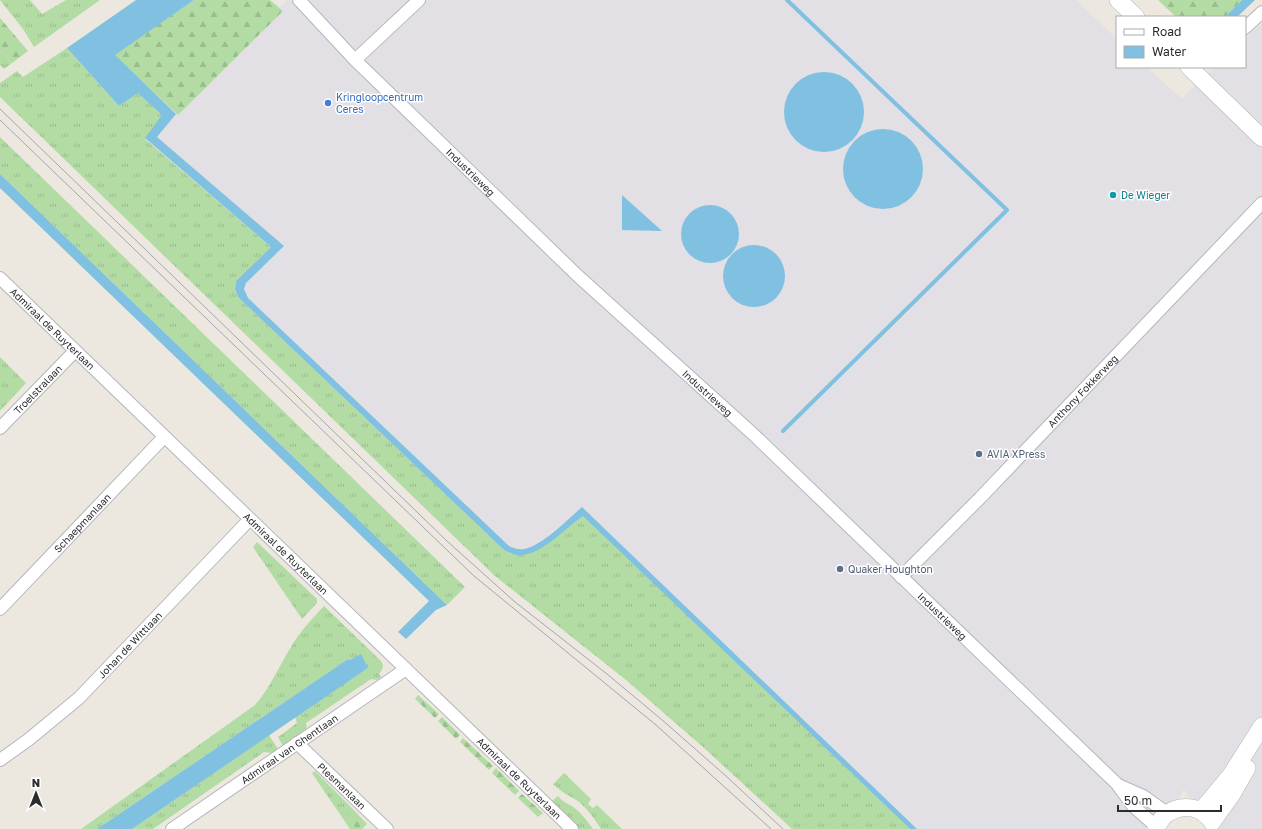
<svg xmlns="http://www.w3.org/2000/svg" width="1262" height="829" viewBox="0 0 1262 829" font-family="'Golos Text',sans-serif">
<defs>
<pattern id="grass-tufts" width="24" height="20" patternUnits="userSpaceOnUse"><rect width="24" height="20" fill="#b2dca4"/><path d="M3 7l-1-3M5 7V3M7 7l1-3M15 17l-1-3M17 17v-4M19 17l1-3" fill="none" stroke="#99bd8d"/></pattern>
<pattern id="forest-firs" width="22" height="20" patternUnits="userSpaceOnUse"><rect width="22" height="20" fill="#b2dca4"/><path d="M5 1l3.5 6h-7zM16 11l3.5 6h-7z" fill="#99bd8d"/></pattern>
</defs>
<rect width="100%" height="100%" fill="#ece8e0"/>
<!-- industrial -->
<path fill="#e2e0e5" d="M287,0H1076L1117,39V67H1147L1172,90L1182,98L1215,67H1245V39L1262,23V829H1211L1184,789L1163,829H916L582,508L541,542L532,547L522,550L508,546L247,298L244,288L246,283L284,246L155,137L167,123Z"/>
<!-- grass -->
<g fill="url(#grass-tufts)">
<path d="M0,0H30L42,14L66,0H100L34,47L23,29Z"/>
<path d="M67,48L119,106L138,93L163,115L145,139L271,247L236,281L235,289L238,297L504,550L512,554L545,546L583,515L910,829H792L703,747L626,680L495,576L0,97V83L17,71L23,77Z"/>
<path d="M0,50L12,63L4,69L0,65Z"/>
<path d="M0,137L465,587L447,605L0,174Z"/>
<path d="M0,357L26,383L0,411Z"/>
<path d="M257,542L317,599V603L302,619L253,547Z"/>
<path d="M324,606L381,661L383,665L382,670L379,674L381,677L377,680L371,679L306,723L307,729L283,746L278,737L297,723L295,717L368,668L348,659L97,829H81L255,705C270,688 279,666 291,647C300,631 312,619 324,606Z"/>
<path d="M269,735L278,749L272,753L264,752L153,829H132Z"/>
<path d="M564,773L591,799L588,804L593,808L597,805L622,829H601C595,820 588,809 579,802C570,796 561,792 553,784Z"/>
<path d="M327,783L349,805L345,809L355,829H350L322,788Z"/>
<path d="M558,796C563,803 570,804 576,809C583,815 588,822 593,829H576L551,805L552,801Z"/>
</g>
<!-- forest -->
<g fill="url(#forest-firs)">
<path d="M194,0H270L283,11L178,115L114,55Z"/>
<path d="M1158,0H1242L1225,17H1176Z"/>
<path d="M0,18L28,51L12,63L0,50Z"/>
<path d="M418,695L439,714L435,718L415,699Z"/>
<path d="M442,717L460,735L456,739L438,721Z"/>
<path d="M463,738L493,766L489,770L460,742Z"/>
<path d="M496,768L519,791L515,795L492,773Z"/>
<path d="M315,771L327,783L322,788L312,773Z"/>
<path d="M522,794L543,813L538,817L518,798Z"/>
<path d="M349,805L367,824L362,829H355L345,809Z"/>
</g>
<!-- water -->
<g fill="#80c0e1">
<path d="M136,0H194L115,55L176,114L157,137L284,246L246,283L244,289L248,298L509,546C513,548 519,550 524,549C542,546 568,519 582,507L917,829H910L583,516C565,528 544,553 522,555C516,556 510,553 504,550L238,297L235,289L236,281L271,247L145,138L162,115L138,93L119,106L67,48Z"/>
<path d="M1242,0H1255L1237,17H1225Z"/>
<circle cx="824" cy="112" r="40"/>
<circle cx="883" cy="169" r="40"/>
<path d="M0,174L447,605L436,610L406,639L398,632L429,601L0,188Z"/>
<path d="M622,195L662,231L622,230Z"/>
<circle cx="710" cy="234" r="29"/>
<circle cx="754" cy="276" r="31"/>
<path d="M361,654L368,668L132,829H97L348,659L350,660Z"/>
</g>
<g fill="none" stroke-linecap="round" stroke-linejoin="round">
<!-- stream -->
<path stroke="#80c0e1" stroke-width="4" d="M783,431L1007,210L787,0"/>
<defs>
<g id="street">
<path id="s1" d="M299,0L355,60L578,276L753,434L1117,784L1133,806L1157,827"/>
<path d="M1245,28L1262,12"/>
<path d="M355,60L419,0"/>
<path id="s2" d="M0,278L572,829"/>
<path id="s3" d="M0,428L75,351"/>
<path id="s4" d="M901,577L980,498L1262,203"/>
<path id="s5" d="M0,609L164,437"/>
<path id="s6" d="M297,743L387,829"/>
<path id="s7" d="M0,760L28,740L79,698L250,519"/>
<path d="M1118,785L1143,796L1167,813"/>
<path id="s8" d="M172,829L406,669"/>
</g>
<g id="secondary">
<path d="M1118,0L1136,17"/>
<path d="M1189,67L1262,138"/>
<path d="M1201,811L1231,775L1262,726"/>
<path d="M1212,822L1232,794L1247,768"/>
<path d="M1156,829C1164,806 1194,800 1209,818"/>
</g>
</defs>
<!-- street casing -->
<use href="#street" stroke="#b4b5be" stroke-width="14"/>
<!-- secondary casing -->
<use href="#secondary" stroke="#b4b5be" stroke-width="18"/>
<!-- street -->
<use href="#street" stroke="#fff" stroke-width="12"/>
<!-- secondary -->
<use href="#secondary" stroke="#fff" stroke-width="17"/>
<!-- tram -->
<g stroke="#a3a5b4" stroke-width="1">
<path d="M0,109L448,542L515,602L607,674L661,719L726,776L783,829"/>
<path d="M0,120L474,576L656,725L771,829"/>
</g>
</g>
<!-- markers -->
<circle fill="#3f7fe0" stroke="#fff" stroke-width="1.5" cx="328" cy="103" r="4"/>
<circle fill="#0f9aa8" stroke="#fff" stroke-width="1.5" cx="1113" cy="195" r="4"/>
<g fill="#5c6f8a" stroke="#fff" stroke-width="1.5">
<circle cx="979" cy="454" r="4"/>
<circle cx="840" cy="569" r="4"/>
</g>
<g text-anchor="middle" stroke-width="3" stroke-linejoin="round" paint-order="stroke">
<!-- shop labels -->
<g font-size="10" fill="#366cbe" stroke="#fff" text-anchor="start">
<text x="336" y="101">Kringloopcentrum<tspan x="336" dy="12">Ceres</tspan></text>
</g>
<!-- street labels -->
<g font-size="10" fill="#2c2c2c" stroke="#fff">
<text dy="4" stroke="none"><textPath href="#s1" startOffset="243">Industrieweg</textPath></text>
<text dy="4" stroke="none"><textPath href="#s2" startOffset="73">Admiraal de Ruyterlaan</textPath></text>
<text dy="4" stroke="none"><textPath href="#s3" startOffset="54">Troelstralaan</textPath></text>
<text dy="4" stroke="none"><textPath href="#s4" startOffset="260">Anthony Fokkerweg</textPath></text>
<text dy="4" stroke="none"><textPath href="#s1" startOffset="567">Industrieweg</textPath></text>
<text dy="4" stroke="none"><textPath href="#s5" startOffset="119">Schaepmanlaan</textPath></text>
<text dy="4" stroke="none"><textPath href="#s2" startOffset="397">Admiraal de Ruyterlaan</textPath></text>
<text dy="4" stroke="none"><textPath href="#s1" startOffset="891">Industrieweg</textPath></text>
<text dy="4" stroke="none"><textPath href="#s7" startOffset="174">Johan de Wittlaan</textPath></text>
<text dy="4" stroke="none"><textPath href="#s8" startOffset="142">Admiraal van Ghentlaan</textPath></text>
<text dy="4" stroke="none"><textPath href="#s2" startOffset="721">Admiraal de Ruyterlaan</textPath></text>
<text dy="4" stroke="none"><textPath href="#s6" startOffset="62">Plesmanlaan</textPath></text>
</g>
<!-- culture labels -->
<g font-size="10" fill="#0d838f" stroke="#fff" text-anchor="start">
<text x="1121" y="199">De Wieger</text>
</g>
<!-- service labels -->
<g font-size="10" fill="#4e5e75" stroke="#fff" text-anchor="start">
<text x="987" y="458">AVIA XPress</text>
<text x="848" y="573">Quaker Houghton</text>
</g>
</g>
<!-- legend -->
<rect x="1116" y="16" width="130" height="52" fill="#ffffff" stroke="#ababab"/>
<rect x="1124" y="29" width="20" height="6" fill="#ffffff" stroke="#ababab"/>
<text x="1152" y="36" font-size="12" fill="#2c2c2c">Road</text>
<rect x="1124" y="46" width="20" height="12" fill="#80c0e1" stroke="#ababab"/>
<text x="1152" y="56" font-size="12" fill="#2c2c2c">Water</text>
<!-- north arrow -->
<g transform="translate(36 793)" stroke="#ffffff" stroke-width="3" paint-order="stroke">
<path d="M0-3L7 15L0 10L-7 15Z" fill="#2c2c2c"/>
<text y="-6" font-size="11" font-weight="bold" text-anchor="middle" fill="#2c2c2c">N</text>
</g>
<!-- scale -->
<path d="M1118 805v6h103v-6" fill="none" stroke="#2c2c2c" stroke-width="2"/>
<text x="1124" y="805" font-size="12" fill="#2c2c2c" stroke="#ffffff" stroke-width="3" paint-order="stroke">50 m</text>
</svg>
